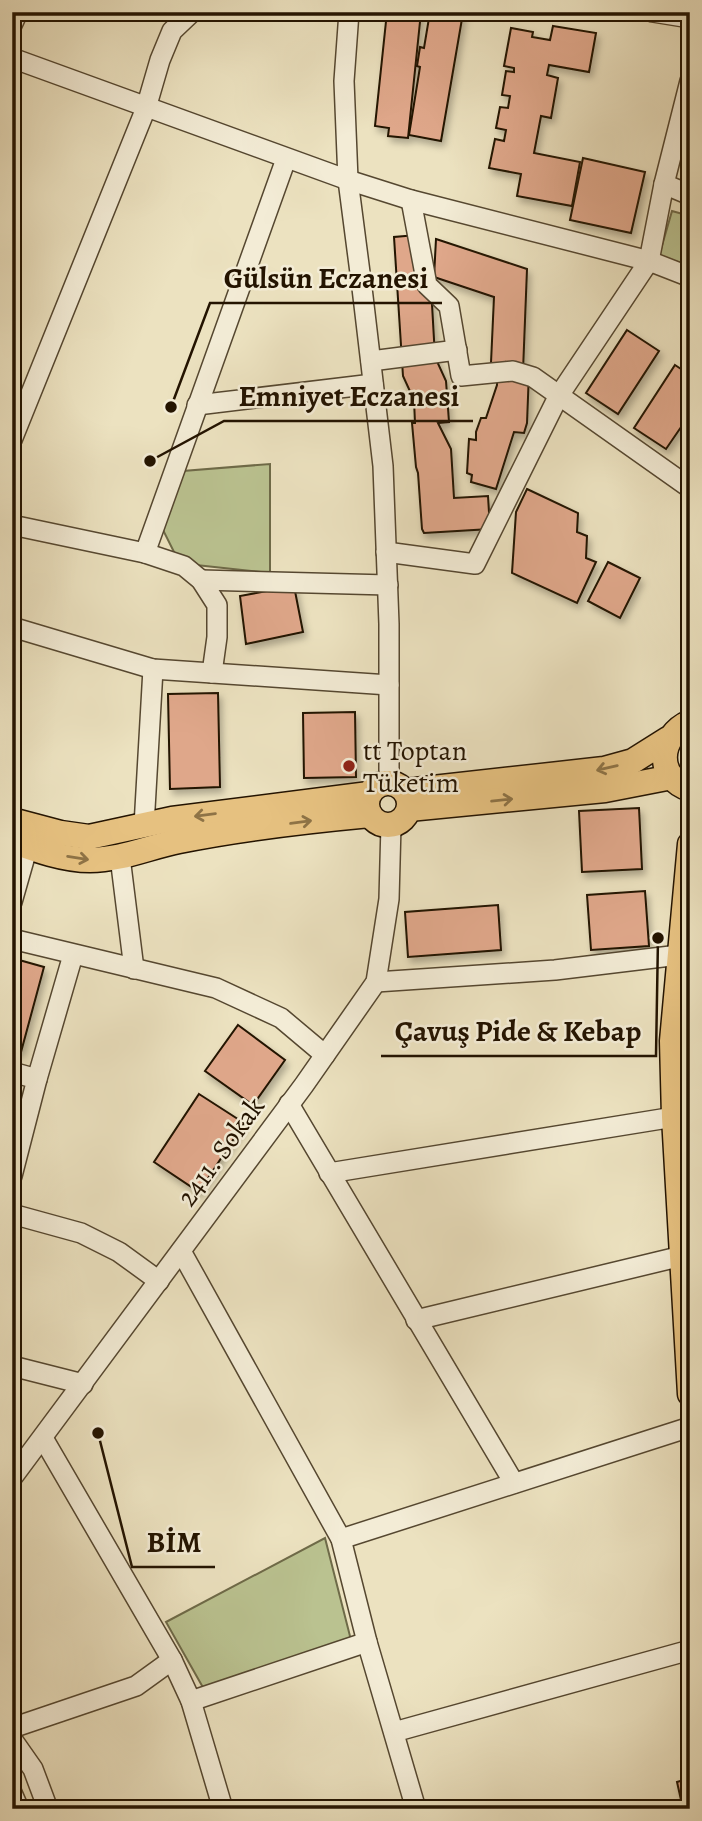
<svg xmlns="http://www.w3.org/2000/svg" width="702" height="1821" viewBox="0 0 702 1821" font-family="Alegreya,serif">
<defs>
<filter id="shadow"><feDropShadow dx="3" dy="5" stdDeviation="3.5" flood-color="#0004"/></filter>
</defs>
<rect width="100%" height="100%" fill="#ece2c0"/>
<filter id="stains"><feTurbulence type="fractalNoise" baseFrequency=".00286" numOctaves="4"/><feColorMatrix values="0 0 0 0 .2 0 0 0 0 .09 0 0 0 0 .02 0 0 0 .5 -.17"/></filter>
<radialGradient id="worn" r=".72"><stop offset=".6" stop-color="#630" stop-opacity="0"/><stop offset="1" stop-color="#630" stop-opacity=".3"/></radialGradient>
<!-- green -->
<g fill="#bac290" stroke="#6e6a48" stroke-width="2">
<path d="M672,211L690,216V266L659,256Z"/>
<path d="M270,464V573L196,565L176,556L163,530L183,471Z"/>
<path d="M325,1538L351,1640L205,1691L166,1622Z"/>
</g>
<!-- building -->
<g fill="#dfa78a" stroke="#231300" stroke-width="2" filter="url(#shadow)">
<path d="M387,12H421L408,138L388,136L389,128L375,126Z"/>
<path d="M430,12L463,13L441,141L409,135L420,67L417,66L420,47L424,48Z"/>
<path d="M553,26L596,33L589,72L549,65L547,75L558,78L551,118L541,116L534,153L580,162L572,206L517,196L521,174L489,168L495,139L504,141L506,130L496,128L500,107L508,108L510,96L502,95L506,71L514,72V68L504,66L511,28L533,32L532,37L550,40Z"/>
<path d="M583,158L645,172L631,233L570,220Z"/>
<path d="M417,235L430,269L435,357L446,381L449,422L438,423L451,449L454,498L488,496L490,529L424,533L422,529L418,473L416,467L412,423H415L414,400L403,376L394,237Z"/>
<path d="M436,239L527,269L523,371H529L527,423L524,433L514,432L496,489L471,482L472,475L467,473L469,439L476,440V432L481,418H486L497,385V367L511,371L513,364L506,362L504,367L491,363L494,297L434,277Z"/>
<path d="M627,330L659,351L618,414L586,393Z"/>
<path d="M675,365L690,375V414L666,449L634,428Z"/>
<path d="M527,489L578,513L577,532L587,536L586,558L596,562L577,603L512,573L516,512Z"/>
<path d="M608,562L640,578L620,618L588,601Z"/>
<path d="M294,586L303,632L246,644L240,596Z"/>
<path d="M218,693L220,787L170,789L168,694Z"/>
<path d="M355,712L356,777L304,778L303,713Z"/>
<path d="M639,808L642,869L582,872L579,811Z"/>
<path d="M645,891L649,946L591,950L587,895Z"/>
<path d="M498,905L501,950L408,957L405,912Z"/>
<path d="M12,958L44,967L21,1052L12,1050Z"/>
<path d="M238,1025L285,1060L253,1105L205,1071Z"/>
<path d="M199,1094L244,1123L199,1192L154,1162Z"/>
<path d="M690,1778V1809H683L677,1782Z"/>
</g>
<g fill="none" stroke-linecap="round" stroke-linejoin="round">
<defs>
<g id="minor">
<path d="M349,12L344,81L348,180L362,288L383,466L389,624V782"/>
<path d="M653,12L690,18"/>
<path d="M12,25L18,12"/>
<path d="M12,58L348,180L411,200L649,261L690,277"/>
<path d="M664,184L690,195"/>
<path d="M411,200L427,285L449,306L461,376L513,371L533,377L690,488"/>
<path d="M371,361L457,350"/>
<path d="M197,405L373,384"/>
<path d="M12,440L146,108L160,60L172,31L192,12"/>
<path d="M12,525L145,553L184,566L201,580L217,605V637L212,673"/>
<path d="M386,552L475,564L558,397L649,261L664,184L690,81"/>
<path d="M145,553L286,159"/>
<path d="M201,580L388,585"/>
<path d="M12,627L153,669L389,685"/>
<path d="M144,826L153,669"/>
<path d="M120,857L134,969"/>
<path d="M12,902L28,846"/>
<path d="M12,939L216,988L281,1018L325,1055"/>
<path d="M376,982L555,970L679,955"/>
<path d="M12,1072L37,1079"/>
<path d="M289,1104L514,1483"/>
<path d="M329,1173L674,1117"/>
<path d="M12,1176L37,1079L73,955"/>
<path d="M12,1214L81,1233L119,1252L159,1281"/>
<path d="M181,1251L341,1539L367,1642L416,1809"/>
<path d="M416,1320L682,1256"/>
<path d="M12,1366L83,1384"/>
<path d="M43,1438L172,1660L191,1701L223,1809"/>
<path d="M12,1478L304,1085L376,982L389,899L391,825"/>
<path d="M341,1539L690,1427"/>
<path d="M191,1701L367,1642"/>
<path d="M12,1728L136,1686L172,1660"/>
<path d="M394,1732L690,1650"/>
<path d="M12,1739L33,1769L48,1809"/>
<path d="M12,1793L19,1809"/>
</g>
<g id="major">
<path d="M690,722C658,736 655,778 690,789"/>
<circle cx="388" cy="804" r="21"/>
<path d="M406,791L604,769L633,761L668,739"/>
<path d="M409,809L605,790L672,777"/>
<path d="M12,820L61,833L89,837L172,819L369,794"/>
<path d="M12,841C36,850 64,860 90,860C121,860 149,847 179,841C242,828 306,821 370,815"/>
<path d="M690,844L672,1041L674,1117L690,1394"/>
</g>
</defs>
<!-- minor casing -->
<use href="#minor" stroke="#554730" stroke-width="22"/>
<!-- major casing -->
<use href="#major" stroke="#231300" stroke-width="27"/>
<!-- minor -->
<use href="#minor" stroke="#f3ecd6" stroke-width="19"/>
<!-- major -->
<use href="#major" stroke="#e6c180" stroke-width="24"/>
</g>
<!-- one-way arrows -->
<defs><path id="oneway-shaft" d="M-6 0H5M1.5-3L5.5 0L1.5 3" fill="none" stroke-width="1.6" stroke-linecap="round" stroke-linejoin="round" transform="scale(1.75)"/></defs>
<g stroke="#8e7346">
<use href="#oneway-shaft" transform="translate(607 768) rotate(167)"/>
<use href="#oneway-shaft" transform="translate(502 800) rotate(-6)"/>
<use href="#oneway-shaft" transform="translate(205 815) rotate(173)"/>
<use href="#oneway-shaft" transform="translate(301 822) rotate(-8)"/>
<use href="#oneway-shaft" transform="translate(78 858) rotate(9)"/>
</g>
<!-- markers -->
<circle fill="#8f2418" stroke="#f3ecd6" stroke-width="2.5" cx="349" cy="766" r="7"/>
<g text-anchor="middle" stroke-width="5" stroke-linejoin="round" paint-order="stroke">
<!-- poi labels -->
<g font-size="28" fill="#231300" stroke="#f3ecd6" text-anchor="start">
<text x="363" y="760">tt Toptan<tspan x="363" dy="32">Tüketim</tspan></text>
</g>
<!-- street labels -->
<g font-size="28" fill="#231300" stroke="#f3ecd6">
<text transform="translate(220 1151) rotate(-54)" y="10">2411. Sokak</text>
</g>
</g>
<!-- callouts -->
<path fill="none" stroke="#231300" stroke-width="2.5" d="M171 407L210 303H442M150 461L224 421H473M658 938L656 1056H381M98 1433L132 1567H215"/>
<g fill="#231300" stroke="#f3ecd6" stroke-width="2.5">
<circle cx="171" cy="407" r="7"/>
<circle cx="150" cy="461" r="7"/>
<circle cx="658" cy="938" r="7"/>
<circle cx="98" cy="1433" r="7"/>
</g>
<g font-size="30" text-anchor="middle" font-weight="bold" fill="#231300" stroke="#f3ecd6" stroke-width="5" stroke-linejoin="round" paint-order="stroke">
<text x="326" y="288">Gülsün Eczanesi</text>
<text x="349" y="406">Emniyet Eczanesi</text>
<text x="518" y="1041">Çavuş Pide &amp; Kebap</text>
<text x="174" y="1552">BİM</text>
</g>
<!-- margin -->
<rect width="702" height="1821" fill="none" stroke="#ece2c0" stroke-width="42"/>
<rect x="14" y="14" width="674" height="1793" fill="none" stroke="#231300" stroke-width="3.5"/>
<rect x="21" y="21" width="660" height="1779" fill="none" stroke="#231300" stroke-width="2"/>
<rect width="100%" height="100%" filter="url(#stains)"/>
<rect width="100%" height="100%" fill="url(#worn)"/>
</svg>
